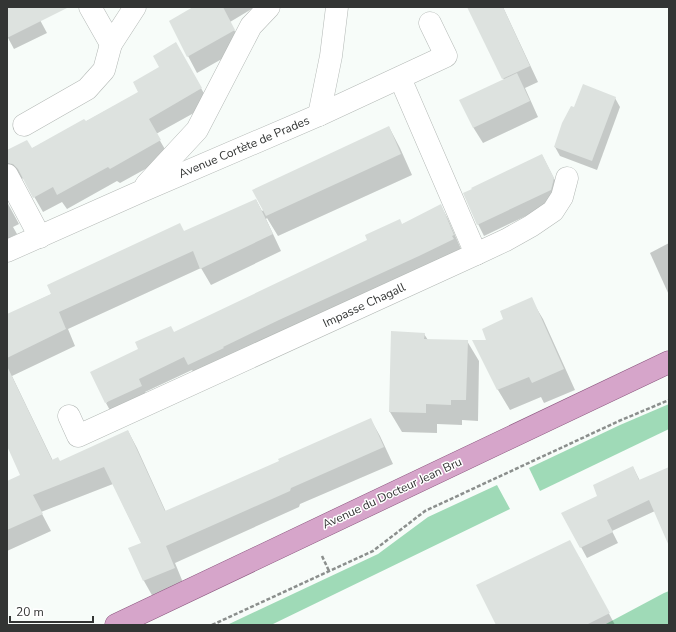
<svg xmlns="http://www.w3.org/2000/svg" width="676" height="632" viewBox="0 0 676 632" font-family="'Nunito Sans',sans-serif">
<rect width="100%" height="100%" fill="#f7fcf9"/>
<!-- green -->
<g fill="#9fdab7">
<path d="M669,404V429L540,491L529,468L620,425Z"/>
<path d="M497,485L510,509L271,625H227L378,554L428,517Z"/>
<path d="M669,591V625H604L664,593Z"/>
</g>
<!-- shadow -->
<g fill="#0003">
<path d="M7,7H33L47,33L14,49L7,36Z"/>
<path d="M193,7H255L230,22L243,47L197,73L188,56Z"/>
<path d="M468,7H503L538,82L525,88L538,117L483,143L473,127L504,80Z"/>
<path d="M176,44L210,104L156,134L169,156L120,183L117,181L67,209L62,202L43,212L24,179L17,177L7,181V151L31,149L85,122L140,92L161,68Z"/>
<path d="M615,98L620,107L597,170L560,156L555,147Z"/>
<path d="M389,127L400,148L412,175L278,236L267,218L266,219L281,251L211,285L201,268L68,329L75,346L12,376L53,461L60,462L128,431L137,448L166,512L280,462L371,420L380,436L393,464L300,504L299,507L175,563L184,585L153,597L144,581L130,549L142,544L113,484L41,512L51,531L7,551V482L22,475L7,444V315L184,232L256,200L262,211Z"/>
<path d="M542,155L560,190L557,201L484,236L478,224Z"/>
<path d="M7,202L19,224L13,227L17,234L7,239Z"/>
<path d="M441,206L448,219L461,249L197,378L192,370L145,392L149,400L113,416L106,403L174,333Z"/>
<path d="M669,243V295L650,253Z"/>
<path d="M531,299L543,319L575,390L544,403L541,397L510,410L498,390L474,341H488L504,320Z"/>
<path d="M424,334L428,340L467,341L479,361L478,421L462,420V425L437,424V433L402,432L390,412Z"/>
<path d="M633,467L640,481L669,468V519L655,511L612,531L618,543L587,558L581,547L599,497Z"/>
<path d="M579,557L615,625H497Z"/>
</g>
<!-- building -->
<g fill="#dde2df">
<path d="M7,7H69L7,38Z"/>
<path d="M193,7H223L235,30L187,57L169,21Z"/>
<path d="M467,7H503L530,66L502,79Z"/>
<path d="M176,42L202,88L149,119L161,140L110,169L108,167L57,195L53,187L33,198L18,169L13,164L7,163V150L27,140L32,148L84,119L86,121L138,92L133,82L159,67L153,56Z"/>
<path d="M517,73L530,101L473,128L459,100Z"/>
<path d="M583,84L616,97L592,161L554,147L562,123L571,106L574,107Z"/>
<path d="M389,126L401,154L266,216L252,190Z"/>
<path d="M542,154L554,178L551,190L477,225L463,193L472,189L471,188Z"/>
<path d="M256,199L273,234L200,269L193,251L59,312L66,329L7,358V314L51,294L47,285L180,223L184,231Z"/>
<path d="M441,204L454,235L452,236L454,239L419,256L279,320L223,347L224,348L188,365L184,357L139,379L142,386L105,403L90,372L138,349L135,342L171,326L174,332L367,240L365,235L400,219L402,224Z"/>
<path d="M532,297L564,369L532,383L529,377L497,390L472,340H486L482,329L503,319L500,311Z"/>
<path d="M391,331L425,333L424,339L468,340L466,400H451V405L426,404V413L389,412Z"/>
<path d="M7,366L52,460L58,457L60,461L128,430L165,511L279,461L278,459L371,418L384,447L291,488L290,491L166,546L175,568L143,581L128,548L141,543L104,467L33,495L43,514L7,530V481L20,475L7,446Z"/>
<path d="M633,466L639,480L669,467V546L649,500L607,520L613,532L580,548L561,513L597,496L593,485Z"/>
<path d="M570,540L610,613L586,625H496L476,585Z"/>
</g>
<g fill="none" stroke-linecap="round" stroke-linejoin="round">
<defs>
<g id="minor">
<path d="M90,7L111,44L135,7"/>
<path d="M319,115L331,56L337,7"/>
<path d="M24,125L87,89L104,70L111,44"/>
<path d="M7,175L40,237"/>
<path d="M146,185L197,130L251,26L269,7"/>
<path d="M7,251L142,191L319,115L446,56L430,23"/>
<path d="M476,254L506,240L531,226L553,211L562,197L567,178"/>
<path d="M69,416L78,436L476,254L400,78"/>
</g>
<path id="major" d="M116,625L669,362"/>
</defs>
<!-- minor casing -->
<use href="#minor" stroke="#b4b9b6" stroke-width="23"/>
<!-- major casing -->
<use href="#major" stroke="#8b577f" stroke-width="23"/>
<!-- path -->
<g stroke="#8b8f8d" stroke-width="2.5" stroke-dasharray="4 2" stroke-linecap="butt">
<path d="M322,556L329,571"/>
<path d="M212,625L373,551L425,511L619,421L669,400"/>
</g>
<!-- minor -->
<use href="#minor" stroke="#fff" stroke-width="22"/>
<!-- major -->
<use href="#major" stroke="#d6a5ca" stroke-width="22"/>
</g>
<g text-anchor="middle" stroke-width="3" stroke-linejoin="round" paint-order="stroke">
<!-- street labels -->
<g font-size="12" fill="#333534" stroke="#fff">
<text transform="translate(244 147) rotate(-23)" y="4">Avenue Cortète de Prades</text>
<text transform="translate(364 305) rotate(-25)" y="4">Impasse Chagall</text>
<text transform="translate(392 493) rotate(-25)" y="4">Avenue du Docteur Jean Bru</text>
</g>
</g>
<!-- border -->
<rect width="676" height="632" fill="none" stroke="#333534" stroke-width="16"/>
<!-- scale -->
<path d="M10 616v6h83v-6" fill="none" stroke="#333534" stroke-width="2"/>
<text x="16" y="616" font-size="12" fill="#333534" stroke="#ffffff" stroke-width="3" paint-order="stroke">20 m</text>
</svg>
